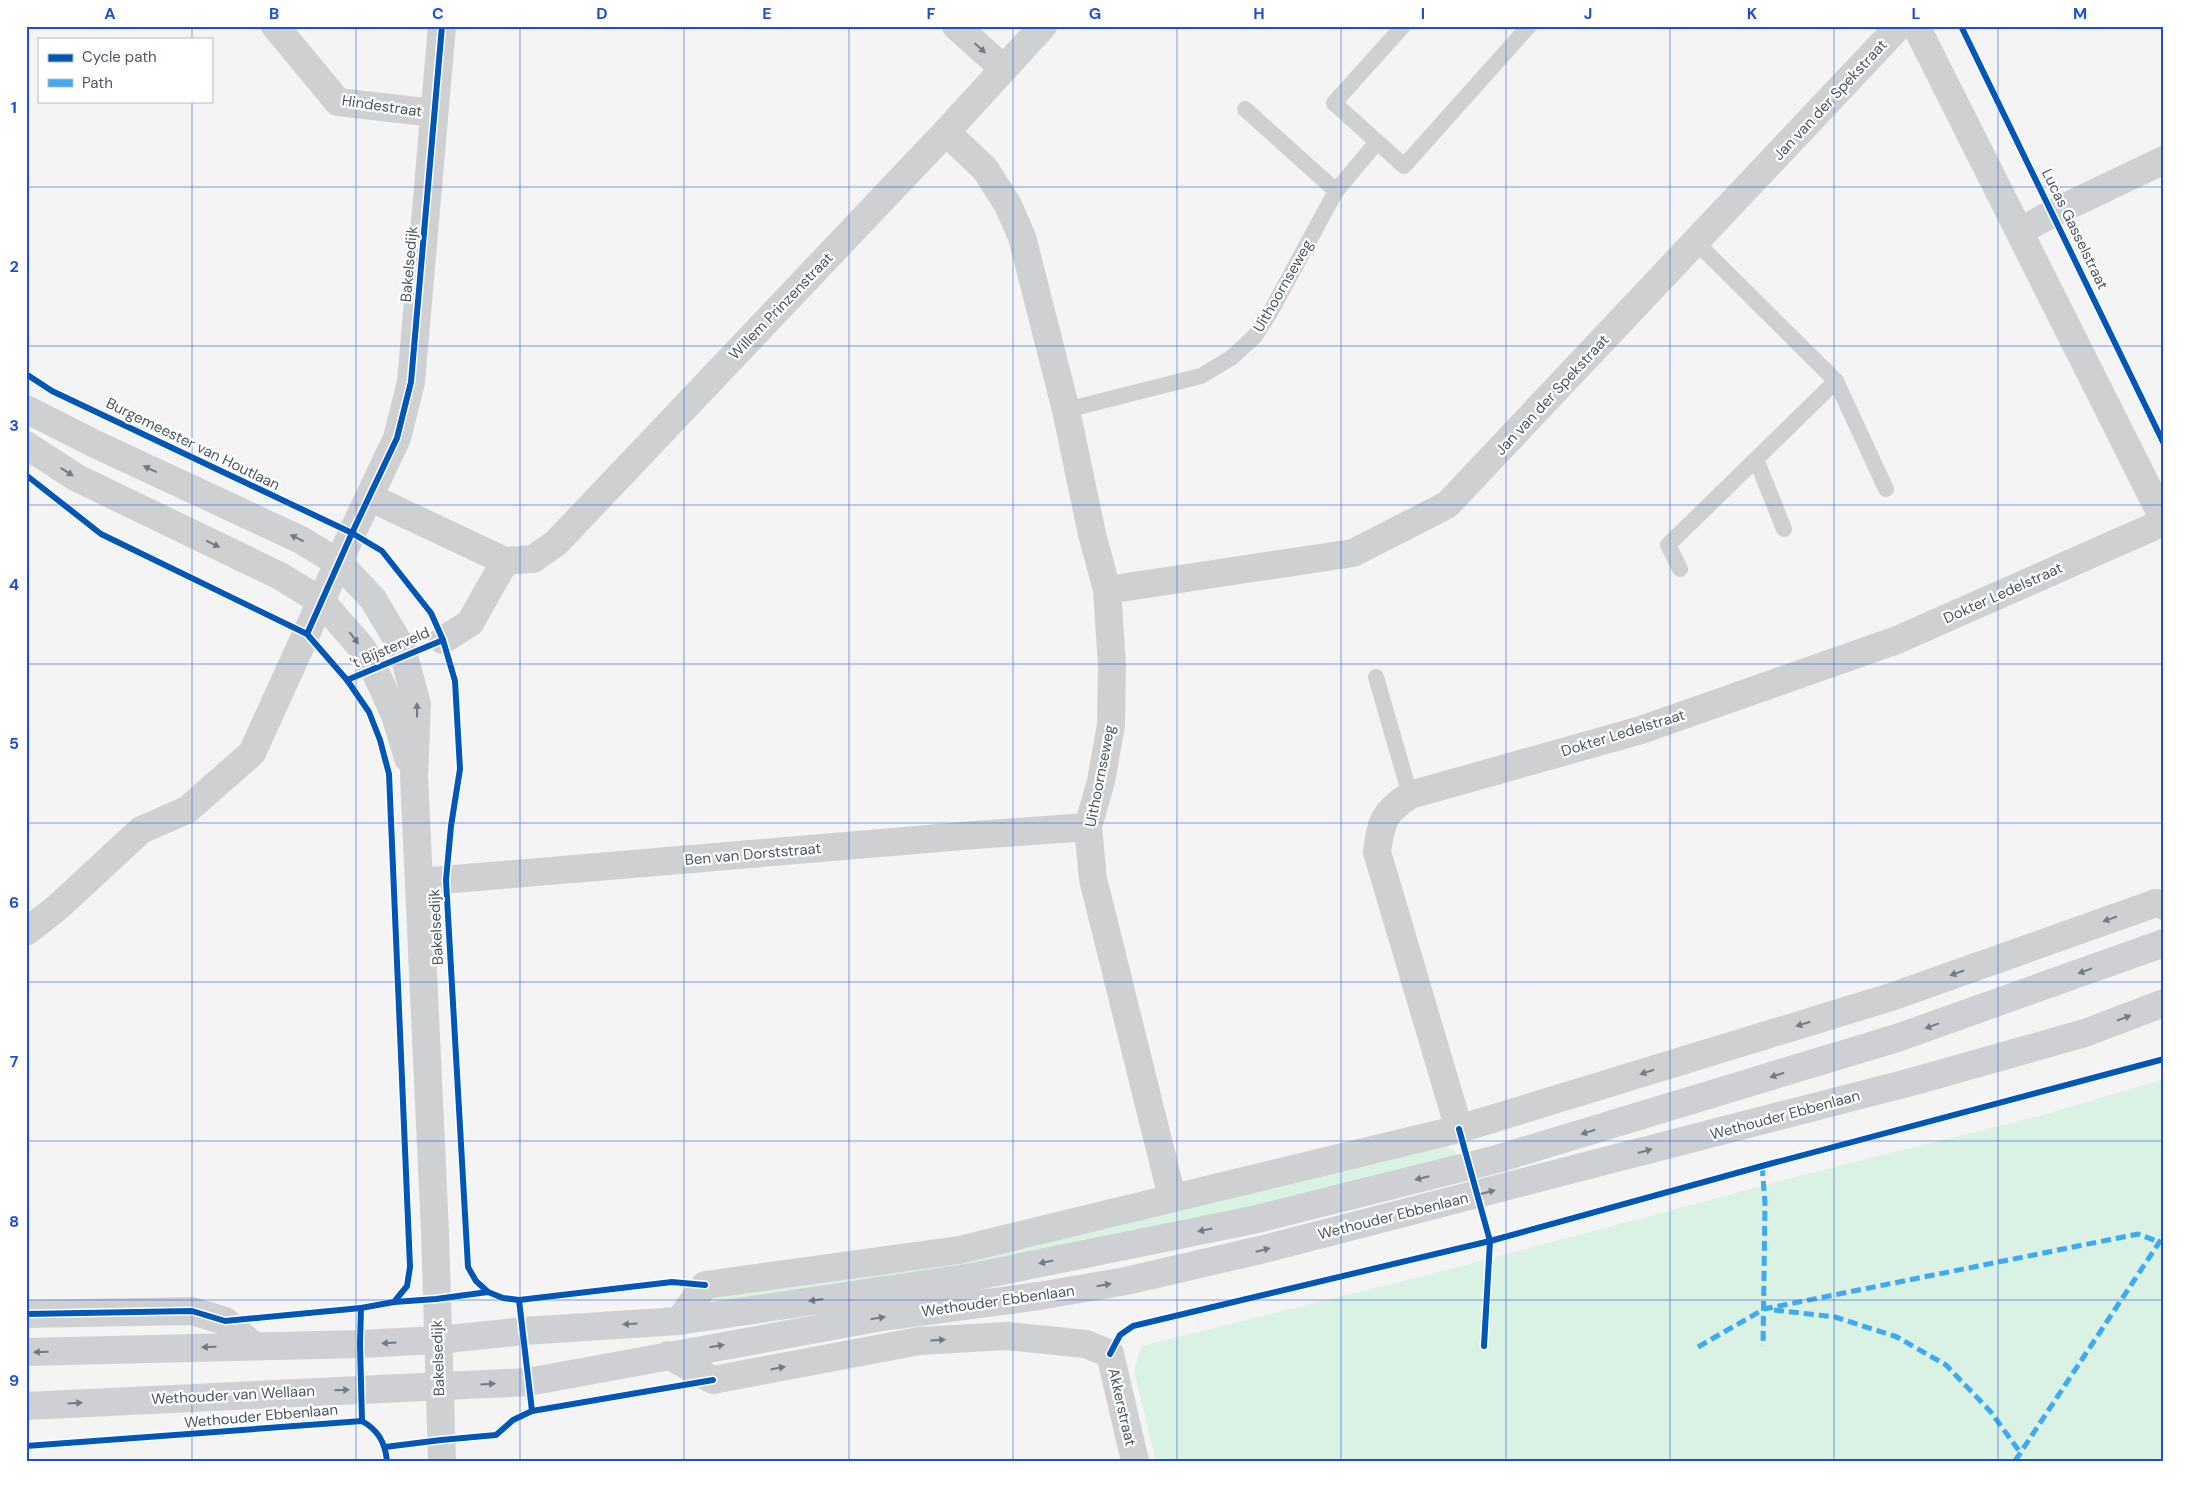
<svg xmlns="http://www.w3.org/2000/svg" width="2190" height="1487" viewBox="0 0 2190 1487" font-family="'DM Sans',sans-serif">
<rect width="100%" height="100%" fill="#f4f4f4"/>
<!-- green -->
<g fill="#d9f2e3">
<path d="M2164,1079V1461H1156L1134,1371L1141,1346L1424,1276L1830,1168L2043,1115Z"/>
<path d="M1445,1145L1456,1152L1457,1158L1377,1179L1054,1251L715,1302L712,1300L713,1297Z"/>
</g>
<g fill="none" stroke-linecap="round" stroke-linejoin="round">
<!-- service -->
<g stroke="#ced0d2" stroke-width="16">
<path d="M1403,26L1334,103L1404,166L1529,26"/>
<path d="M1245,109L1336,191"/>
<path d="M1696,242L1836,381L1886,489"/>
<path d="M1066,410L1201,376L1231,358L1255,336L1271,311L1336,191L1377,142"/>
<path d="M1756,459L1784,529"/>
<path d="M1680,569L1668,545L1836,381"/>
<path d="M1376,677L1410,795"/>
</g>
<!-- minor -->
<g stroke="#ced0d2" stroke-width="28">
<path d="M275,26L338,102L434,113"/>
<path d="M956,26L1004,69"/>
<path d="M1916,26L2164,520"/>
<path d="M946,132L985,169L1008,205L1022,237L1066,410L1092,534L1107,590L1112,665L1111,725L1101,781L1088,827L1093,879L1172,1197"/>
<path d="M2020,231L2053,213L2164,160"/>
<path d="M369,497L505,561L533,559L556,543L946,132L1043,26"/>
<path d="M1107,590L1353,553L1447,505L1899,26"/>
<path d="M443,640L470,623L505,561"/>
<path d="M419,882L975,835L1088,827"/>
<path d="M26,932L58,907L141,830L187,810L252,753L352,533L397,438L411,382L442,26"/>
<path d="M1459,1129L1377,852C1381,821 1384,812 1410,795L1641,730L1897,640L2164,522"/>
<path d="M26,1314L192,1311L225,1321L254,1346"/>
<path d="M679,1321L705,1285L959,1250L1459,1129L1891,997L2156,903L2164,906"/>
<path d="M668,1355L713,1380L919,1341L1007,1336L1086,1344L1110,1354L1135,1461"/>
</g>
<!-- tertiary -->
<g stroke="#ced0d2" stroke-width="28">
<path d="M26,409L95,444L301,540L339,563L373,599L399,643L404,656L417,704L414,776L435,1232L442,1461"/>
<path d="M26,445L77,478L280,576L321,601L362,648L374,669L395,715L408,758"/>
</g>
<!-- secondary -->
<g stroke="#ced0d4" stroke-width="28">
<path d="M26,1352L360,1344L438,1340L524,1331L679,1321L972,1277L1253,1220L1497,1159L1897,1038L2164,943"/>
<path d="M26,1406L528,1382L882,1317L1039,1296L1126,1281L1260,1250L1915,1081L2085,1033L2164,1003"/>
</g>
<!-- quiet -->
<g stroke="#3fa9f5" stroke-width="5" stroke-dasharray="10 5" stroke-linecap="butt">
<path d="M1762,1166L1765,1203L1763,1346"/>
<path d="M1774,1310L1835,1317L1897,1337L1946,1365L1990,1411L2020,1452"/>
<path d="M1698,1347L1764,1309L2138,1234L2159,1242"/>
<path d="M2015,1461L2164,1235"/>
</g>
<defs>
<g id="cycleway">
<path d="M1961,26L2164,444"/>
<path d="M26,374L52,391L352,533L382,551L431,613L443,640L455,681L460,769L451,826L446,880L468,1267L476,1281L488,1292"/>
<path d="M26,475L101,534L307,634L347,680L369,712L380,740L389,774L410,1267L407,1286L394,1302"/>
<path d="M307,634L352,533L397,438L411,382L442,26"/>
<path d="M347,680L443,640"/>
<path d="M1459,1129L1490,1241L1484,1346"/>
<path d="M519,1300L532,1411"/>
<path d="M361,1308L360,1344L362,1421"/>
<path d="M26,1314L192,1311L225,1321L361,1308L394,1302L436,1299L488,1292L503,1298L519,1300L672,1282L705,1285"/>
<path d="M1110,1354L1120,1335L1133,1326L1490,1241L1762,1166L2164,1059"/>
<path d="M26,1446L362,1421C378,1430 385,1442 387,1461"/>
<path d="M385,1447L441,1440L496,1435L513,1420L532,1411L713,1380"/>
</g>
</defs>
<!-- cycleway casing -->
<use href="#cycleway" stroke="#fff" stroke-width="9"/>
<!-- cycleway -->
<use href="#cycleway" stroke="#0057b8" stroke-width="6"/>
</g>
<!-- one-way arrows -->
<defs><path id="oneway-solid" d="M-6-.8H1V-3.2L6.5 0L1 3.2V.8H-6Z" transform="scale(1.25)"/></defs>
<g fill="#727b83">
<use href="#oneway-solid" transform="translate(980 48) rotate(42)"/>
<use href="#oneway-solid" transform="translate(150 469) rotate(-155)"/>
<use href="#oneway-solid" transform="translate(67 472) rotate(33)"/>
<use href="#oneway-solid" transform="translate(297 538) rotate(-154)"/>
<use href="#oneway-solid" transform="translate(213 544) rotate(26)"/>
<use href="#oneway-solid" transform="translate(354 638) rotate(52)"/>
<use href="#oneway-solid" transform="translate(417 710) rotate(-90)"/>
<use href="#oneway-solid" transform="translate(2110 919) rotate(161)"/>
<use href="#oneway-solid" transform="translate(1957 973) rotate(161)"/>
<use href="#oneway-solid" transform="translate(1803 1024) rotate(163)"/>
<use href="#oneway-solid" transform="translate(1647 1072) rotate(163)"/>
<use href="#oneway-solid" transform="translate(938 1340) rotate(-3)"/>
<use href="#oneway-solid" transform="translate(778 1368) rotate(-11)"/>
</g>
<g fill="#727b84">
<use href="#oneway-solid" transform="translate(2085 971) rotate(160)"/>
<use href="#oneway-solid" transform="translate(2124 1018) rotate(-21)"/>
<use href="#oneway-solid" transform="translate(1932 1026) rotate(160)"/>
<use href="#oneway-solid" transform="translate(1777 1075) rotate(163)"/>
<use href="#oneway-solid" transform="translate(1588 1132) rotate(163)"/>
<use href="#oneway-solid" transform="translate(1645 1151) rotate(-15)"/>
<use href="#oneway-solid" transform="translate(1422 1178) rotate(166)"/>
<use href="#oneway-solid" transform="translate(1488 1192) rotate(-15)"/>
<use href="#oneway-solid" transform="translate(1205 1230) rotate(168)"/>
<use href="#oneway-solid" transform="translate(1263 1250) rotate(-14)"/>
<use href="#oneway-solid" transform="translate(1046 1262) rotate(168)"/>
<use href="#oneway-solid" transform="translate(1104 1285) rotate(-10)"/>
<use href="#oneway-solid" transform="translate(816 1300) rotate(172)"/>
<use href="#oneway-solid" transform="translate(878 1318) rotate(-9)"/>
<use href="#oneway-solid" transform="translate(630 1324) rotate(176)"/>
<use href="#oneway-solid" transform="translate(389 1343) rotate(177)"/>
<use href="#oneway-solid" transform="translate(717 1346) rotate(-10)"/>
<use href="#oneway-solid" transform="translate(209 1347) rotate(178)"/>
<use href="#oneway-solid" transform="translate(41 1352) rotate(178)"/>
<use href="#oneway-solid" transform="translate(488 1384) rotate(-3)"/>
<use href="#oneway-solid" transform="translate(342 1390) rotate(-1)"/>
<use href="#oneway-solid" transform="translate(75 1403) rotate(-3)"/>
</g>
<!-- grid -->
<path fill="none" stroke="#1d4ed8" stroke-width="1" stroke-opacity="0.55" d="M192,26V39M356,26V1461M520,26V1461M684,26V1461M849,26V1461M1013,26V1461M1177,26V1461M1341,26V1461M1506,26V1461M1670,26V1461M1834,26V1461M1998,26V1461M192,101V1461M26,187H2164M26,346H2164M26,505H2164M26,664H2164M26,823H2164M26,982H2164M26,1141H2164M26,1300H2164"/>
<g text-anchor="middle" stroke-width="4.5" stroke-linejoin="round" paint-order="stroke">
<!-- street labels -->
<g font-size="15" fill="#4a5661" stroke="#fff">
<text transform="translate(1830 100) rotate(-47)" y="5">Jan van der Spekstraat</text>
<text transform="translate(382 106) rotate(8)" y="5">Hindestraat</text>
<text transform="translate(2075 229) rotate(64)" y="5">Lucas Gasselstraat</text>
<text transform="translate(409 264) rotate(-85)" y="5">Bakelsedijk</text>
<text transform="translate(1283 286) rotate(-60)" y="5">Uithoornseweg</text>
<text transform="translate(781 306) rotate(-46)" y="5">Willem Prinzenstraat</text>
<text transform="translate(1552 395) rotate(-47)" y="5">Jan van der Spekstraat</text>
<text transform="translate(193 444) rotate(26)" y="5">Burgemeester van Houtlaan</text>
<text transform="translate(2003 593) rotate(-24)" y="5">Dokter Ledelstraat</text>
<text transform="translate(390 648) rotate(-23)" y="5">'t Bijsterveld</text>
<text transform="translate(1623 733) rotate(-17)" y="5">Dokter Ledelstraat</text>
<text transform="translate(1100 776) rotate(-79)" y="5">Uithoornseweg</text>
<text transform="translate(753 854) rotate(-5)" y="5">Ben van Dorststraat</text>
<text transform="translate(436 927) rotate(-93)" y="5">Bakelsedijk</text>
<text transform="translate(1785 1115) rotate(-15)" y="5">Wethouder Ebbenlaan</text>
<text transform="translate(1393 1216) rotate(-14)" y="5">Wethouder Ebbenlaan</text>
<text transform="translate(998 1301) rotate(-8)" y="5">Wethouder Ebbenlaan</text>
<text transform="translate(438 1358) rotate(-92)" y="5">Bakelsedijk</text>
<text transform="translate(233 1395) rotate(-3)" y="5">Wethouder van Wellaan</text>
<text transform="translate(1122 1407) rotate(77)" y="5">Akkerstraat</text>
<text transform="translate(261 1416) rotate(-5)" y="5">Wethouder Ebbenlaan</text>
</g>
</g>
<!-- border -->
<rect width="2190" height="1487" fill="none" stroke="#ffffff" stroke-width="55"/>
<!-- legend -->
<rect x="38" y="38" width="175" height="65" fill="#ffffff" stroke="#b7bbc0"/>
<rect x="48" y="54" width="25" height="8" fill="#0057b8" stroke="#b7bbc0"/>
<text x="82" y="62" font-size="15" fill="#4a5661">Cycle path</text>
<rect x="48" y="79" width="25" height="8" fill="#3fa9f5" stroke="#b7bbc0"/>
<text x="82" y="88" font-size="15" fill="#4a5661">Path</text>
<rect x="28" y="28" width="2134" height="1432" fill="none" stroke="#1d4ed8" stroke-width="2"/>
<g font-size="16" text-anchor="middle" font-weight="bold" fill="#1d4ed8">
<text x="110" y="19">A</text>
<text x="274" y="19">B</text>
<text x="438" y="19">C</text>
<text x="602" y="19">D</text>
<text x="767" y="19">E</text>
<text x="931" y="19">F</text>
<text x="1095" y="19">G</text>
<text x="1259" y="19">H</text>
<text x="1423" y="19">I</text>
<text x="1588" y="19">J</text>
<text x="1752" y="19">K</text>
<text x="1916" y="19">L</text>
<text x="2080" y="19">M</text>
<text x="14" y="113">1</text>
<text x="14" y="272">2</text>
<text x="14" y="431">3</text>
<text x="14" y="590">4</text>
<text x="14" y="749">5</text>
<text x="14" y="908">6</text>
<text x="14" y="1067">7</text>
<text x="14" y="1227">8</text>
<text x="14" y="1386">9</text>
</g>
</svg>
